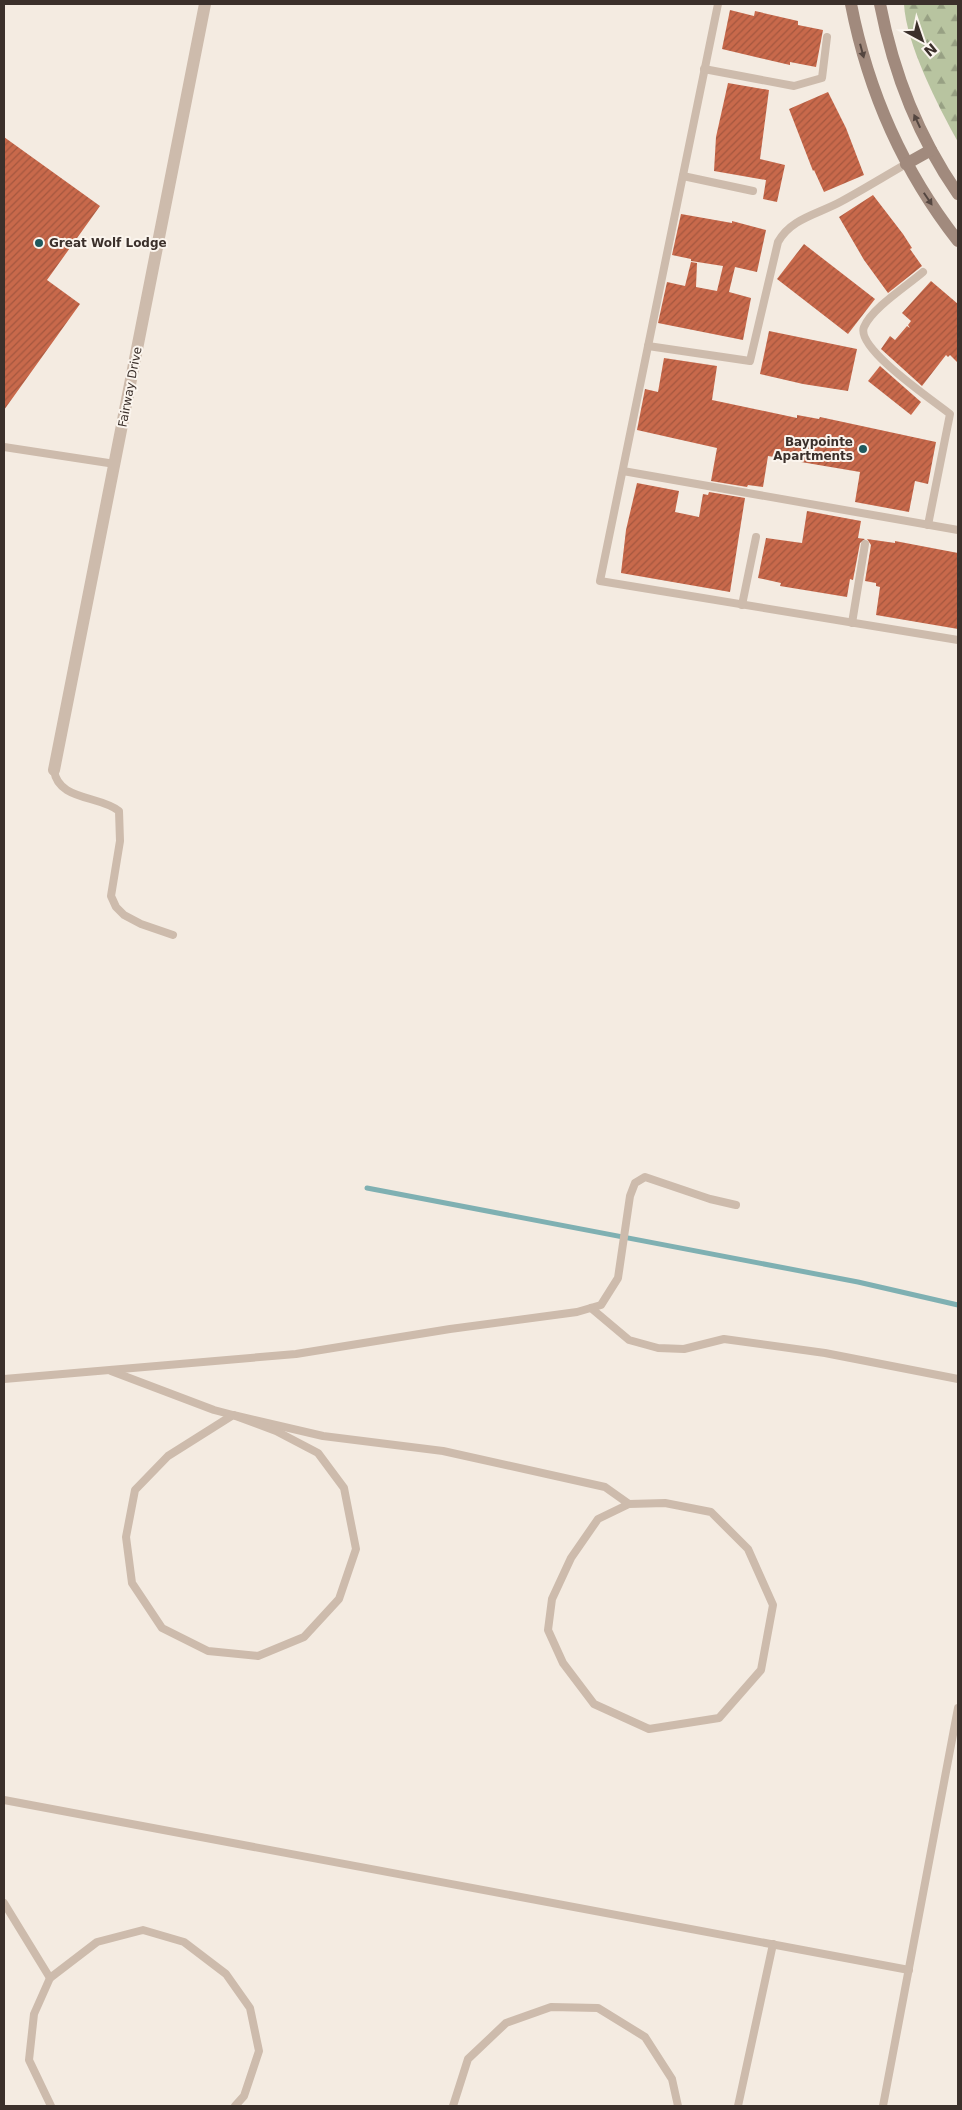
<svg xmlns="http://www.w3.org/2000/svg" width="962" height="2110" viewBox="0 0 962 2110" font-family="'DejaVu Sans',sans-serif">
<defs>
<pattern id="forest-firs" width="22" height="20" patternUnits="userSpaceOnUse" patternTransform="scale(1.25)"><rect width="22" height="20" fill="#b8c4a0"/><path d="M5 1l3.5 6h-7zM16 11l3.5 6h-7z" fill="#97a083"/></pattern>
<pattern id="building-hatch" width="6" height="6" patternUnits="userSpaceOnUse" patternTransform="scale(1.25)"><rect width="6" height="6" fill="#c8694b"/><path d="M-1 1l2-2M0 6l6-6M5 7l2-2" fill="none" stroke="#a4573f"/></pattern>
</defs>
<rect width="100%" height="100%" fill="#f4ebe1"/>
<!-- forest -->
<path fill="url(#forest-firs)" d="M904,4H958V142C938,106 906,44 904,4Z"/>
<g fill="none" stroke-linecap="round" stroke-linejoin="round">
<!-- stream -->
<path stroke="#7fb0b2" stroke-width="5" d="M367,1188L858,1282L958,1305"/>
</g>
<!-- building -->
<g fill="url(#building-hatch)">
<path d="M730,10L754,16L755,11L798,21V25L823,30L816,67L790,62V65L722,49Z"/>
<path d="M728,83L769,90L760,159L785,165L777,202L763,199L766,180L714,171L716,137Z"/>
<path d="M828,92L846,128L864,175L824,192L814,170L813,171L789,109Z"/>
<path d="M4,137L100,206L47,280L80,304L4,410Z"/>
<path d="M873,195L903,234L912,248L910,249L922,266L888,293L864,260L839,217Z"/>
<path d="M681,214L732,223V221L766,230L757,272L735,267L729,292L751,298L743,340L658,323L667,282L685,286L691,262L697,263L696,287L717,291L723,266L691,261V259L672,255Z"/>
<path d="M804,244L875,299L848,334L777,279Z"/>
<path d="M931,281L958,304V363L950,355L948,357L946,355L922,386L881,349L890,336L895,340L907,326L910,328L908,325L911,321L902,313Z"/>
<path d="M769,331L857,349L848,391L803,384L760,374Z"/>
<path d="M664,358L717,366L712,400L797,418V415L819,419L820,417L936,442L928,484L915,481L909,512L855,502L860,472L801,462V459L775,454L774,457L768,456L763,487L748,485L747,487L711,481L717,448L637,430L645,389L658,392Z"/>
<path d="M880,366L921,402L911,415L868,381Z"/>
<path d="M637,483L679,491L675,512L699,517L703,494L708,495L709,492L745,498L730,592L621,573L626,530Z"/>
<path d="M807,511L861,521L858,538L865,539L860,543L853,580L850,579L847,597L780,586L781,583L758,578L766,538L802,543Z"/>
<path d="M867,539L895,543V541L958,553V629L876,615L880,587L876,586V583L865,581L871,545Z"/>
</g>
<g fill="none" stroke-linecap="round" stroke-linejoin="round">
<!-- lane -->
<g stroke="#cdbbac" stroke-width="8">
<path d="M718,4L600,581L958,640"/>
<path d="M704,69L794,86L822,78L827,37"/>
<path d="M683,176L753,191"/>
<path d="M923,272C907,286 872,308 864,327C855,348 934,401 950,414L928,525"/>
<path d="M648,346L750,361L778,242C791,218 819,214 842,201C864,189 885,176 906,164"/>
<path d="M4,447L115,464"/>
<path d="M623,471L958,530"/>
<path d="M742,605L756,537"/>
<path d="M852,623L865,544"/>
<path d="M54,770C58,801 99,795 119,811L120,841L111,896L116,907L124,915L141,924L173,935"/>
<path d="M591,1308L629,1340L658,1348L684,1349L724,1339L825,1353L958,1379"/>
<path d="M111,1371L214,1410L233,1415L323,1436L443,1451L605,1487L629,1504L665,1503L711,1512L748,1549L773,1605L761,1670L719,1718L649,1729L594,1704L563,1663L548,1630L552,1599L571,1558L598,1519L629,1504"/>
<path d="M4,1379L296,1354L450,1329L577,1312L601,1305L618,1278L630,1196L635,1183L645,1177L710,1199L736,1205"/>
<path d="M233,1415L276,1431L318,1453L344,1488L356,1549L339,1599L304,1637L258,1656L208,1651L162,1628L132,1583L126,1537L135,1490L168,1456Z"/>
<path d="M4,1800L909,1970"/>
<path d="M4,1903L50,1978"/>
<path d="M51,2106L29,2060L34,2014L50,1978L97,1942L143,1930L184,1942L226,1974L250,2008L259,2051L244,2096L235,2106"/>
<path d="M453,2106L468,2059L506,2023L551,2007L598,2008L645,2037L672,2079L678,2106"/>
<path d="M738,2106L773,1944"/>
<path d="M883,2106L958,1708"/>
</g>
<!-- street -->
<path stroke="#cdbbac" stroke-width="12" d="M54,770L205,4"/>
<!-- secondary -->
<g stroke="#a18a7d" stroke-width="12">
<path d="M851,4C868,91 903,171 958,241"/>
<path d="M880,4C893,71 919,138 958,194"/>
<path d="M906,164L931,150"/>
</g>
</g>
<!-- one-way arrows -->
<defs><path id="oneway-solid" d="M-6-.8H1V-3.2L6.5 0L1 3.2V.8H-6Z" transform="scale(1.25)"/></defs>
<g fill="#544640">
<use href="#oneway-solid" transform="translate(862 51) rotate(75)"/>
<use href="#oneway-solid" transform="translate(917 121) rotate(-115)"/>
<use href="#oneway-solid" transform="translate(928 199) rotate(56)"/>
</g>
<!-- markers -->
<g fill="#1f5a5e" stroke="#fbf5ee" stroke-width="2">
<circle cx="39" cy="243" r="5"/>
<circle cx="863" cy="449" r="5"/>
</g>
<g text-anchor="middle" stroke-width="4" stroke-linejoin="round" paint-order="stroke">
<!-- poi labels -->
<g font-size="12" font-weight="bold" fill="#3b302b" stroke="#fbf5ee" text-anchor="start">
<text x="49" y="247">Great Wolf Lodge</text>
<text x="853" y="446" text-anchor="end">Baypointe<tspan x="853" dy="14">Apartments</tspan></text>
</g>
<!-- street labels -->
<g font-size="12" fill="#3b302b" stroke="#fbf5ee">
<text transform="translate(130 387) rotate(-79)" y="4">Fairway Drive</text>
</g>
</g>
<!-- border -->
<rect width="962" height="2110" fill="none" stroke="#3b302b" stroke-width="10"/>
<!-- north arrow -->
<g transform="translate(922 40) rotate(140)" stroke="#fbf5ee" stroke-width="4" paint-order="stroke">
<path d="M0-4L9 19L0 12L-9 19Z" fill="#3b302b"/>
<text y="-8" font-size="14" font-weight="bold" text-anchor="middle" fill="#3b302b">N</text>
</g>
</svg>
